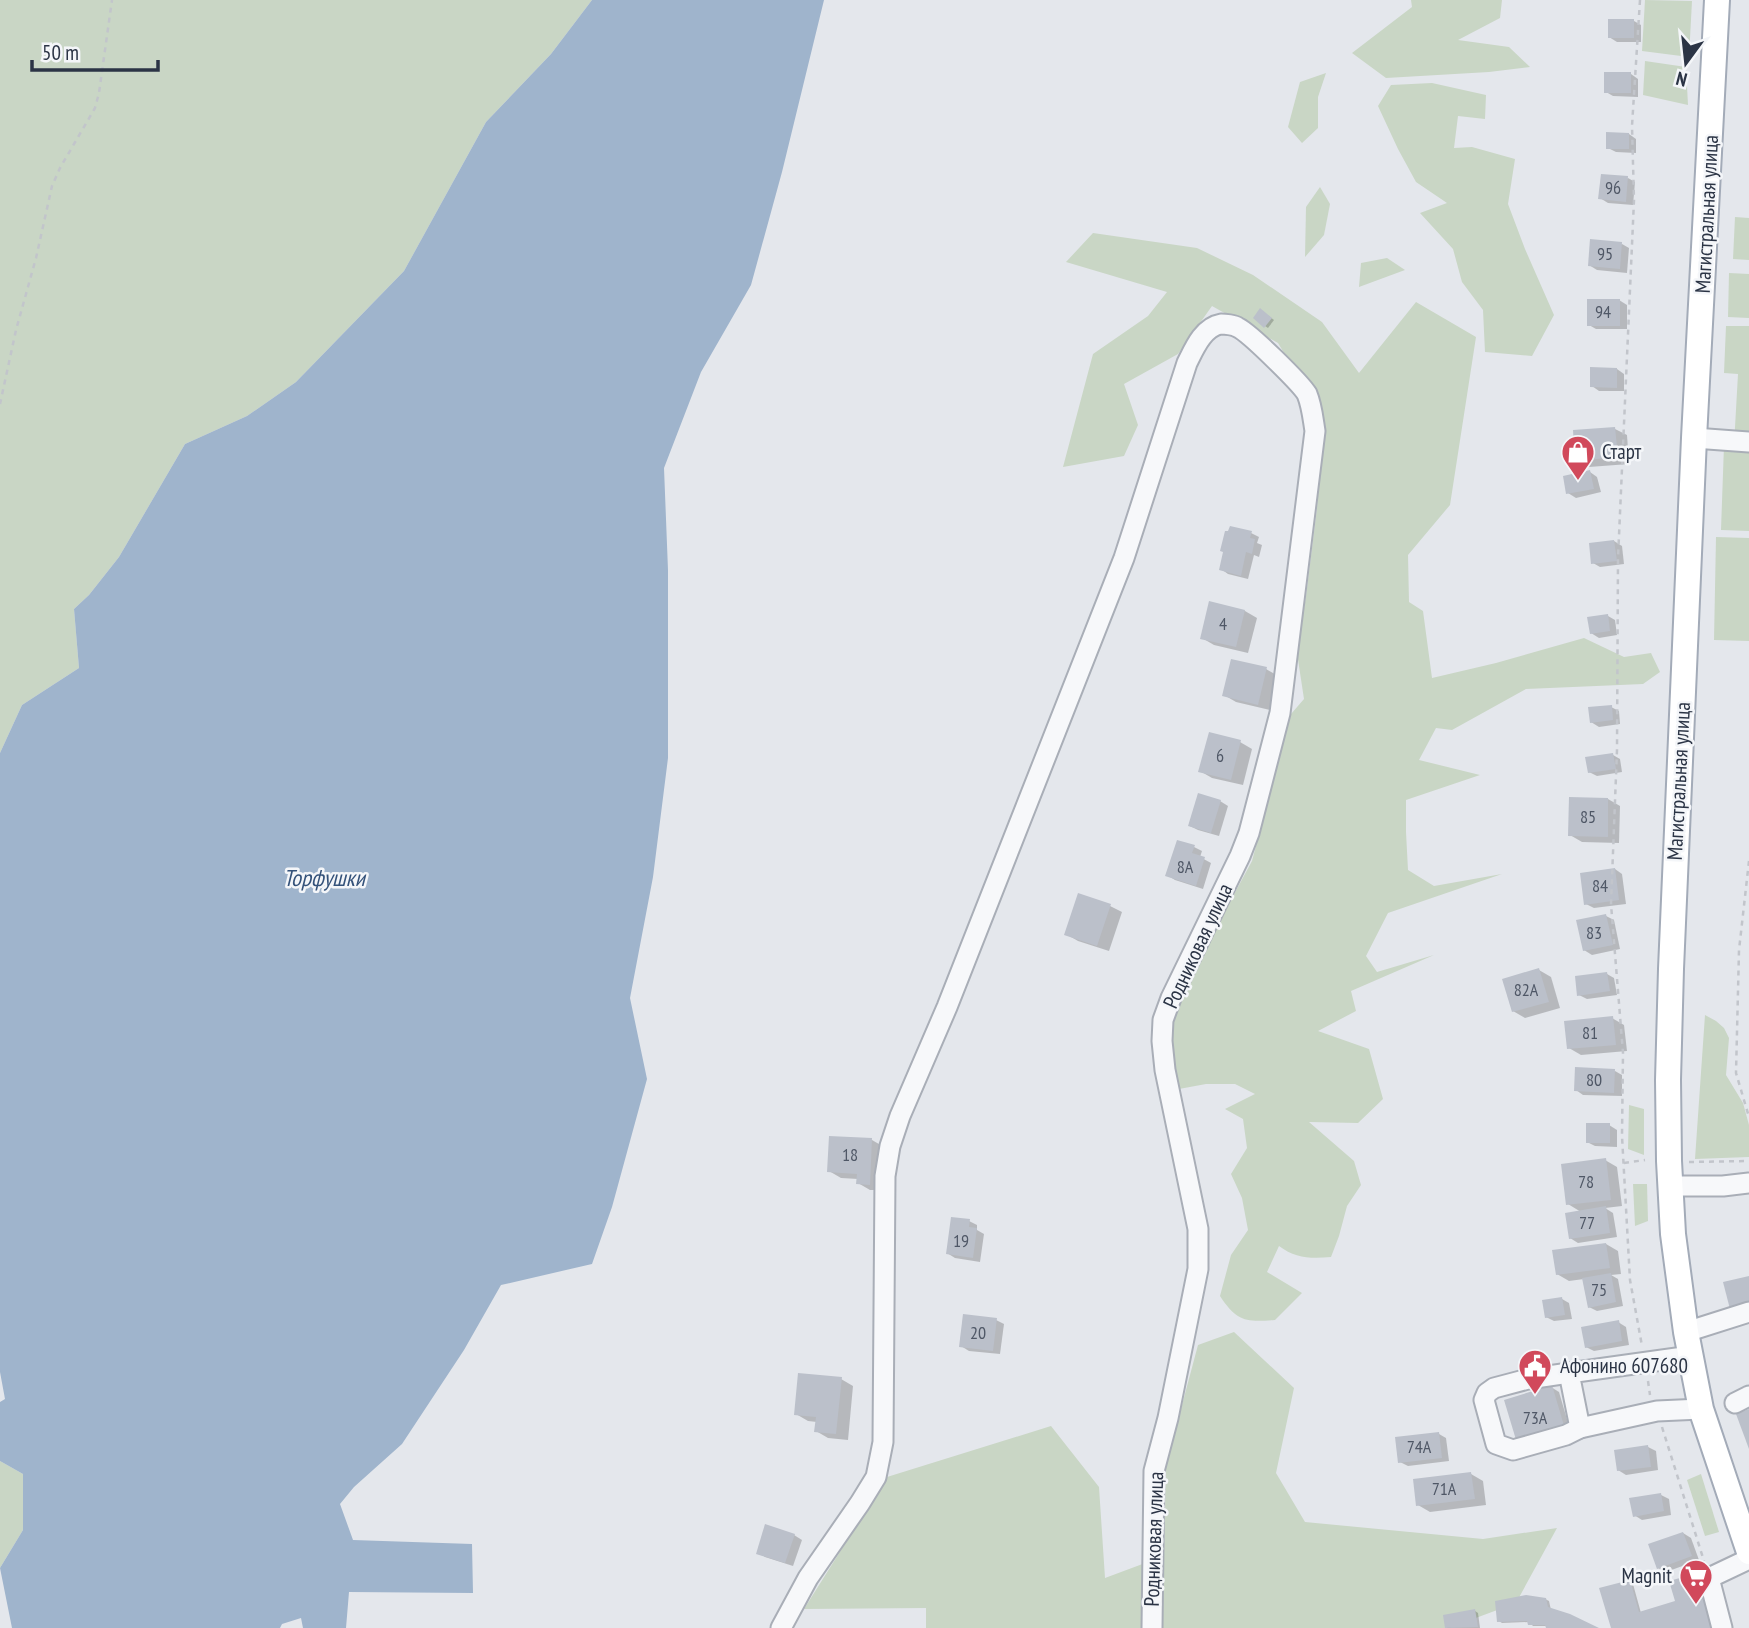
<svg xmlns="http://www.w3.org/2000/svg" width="1749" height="1628" viewBox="0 0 1749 1628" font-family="'PT Sans Narrow',sans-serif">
<rect width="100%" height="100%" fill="#e4e7ec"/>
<!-- green -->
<g fill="#c9d6c5">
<path d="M0,0H592L551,54L486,122L404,271L296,382L247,416L185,444L119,557L89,595L74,609L79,668L22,705L0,753Z"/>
<path d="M1411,0H1502L1500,18L1458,40L1509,47L1530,67L1489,72L1386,78L1352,53L1412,7Z"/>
<path d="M1645,0L1692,1L1689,57L1642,51Z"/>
<path d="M1645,61L1686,67L1688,105L1643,95Z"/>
<path d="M1326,73L1318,97V128L1302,143L1288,127L1300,82Z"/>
<path d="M1432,83L1486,95L1485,119L1458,116L1454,148L1472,147L1515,159L1508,204L1525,249L1554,315L1532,356L1485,352L1483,310L1462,282L1453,249L1420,213L1447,203L1416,182L1398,149L1378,106L1391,85Z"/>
<path d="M1320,187L1330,204L1324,235L1305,257L1306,207Z"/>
<path d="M1735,217L1749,218V260L1733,259Z"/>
<path d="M1093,233L1197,248L1253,275L1322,322L1359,373L1416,302L1476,337L1450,505L1408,555L1409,602L1423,611L1432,678L1496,663L1584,638L1624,657L1651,653L1660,672L1643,684L1526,689L1452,730L1436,728L1419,760L1480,775L1406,800V832L1408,870L1434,886L1502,874L1388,913L1366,956L1377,972L1434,955L1351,991L1356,1011L1318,1031L1369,1049L1383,1099L1358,1123L1309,1122L1354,1161L1361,1185L1347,1206L1339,1236L1331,1257C1310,1259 1295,1258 1279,1246L1267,1272L1302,1293L1275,1320C1246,1322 1237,1322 1220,1296L1231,1255L1248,1230L1242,1198L1231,1174L1247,1148L1243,1119L1225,1109L1255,1094L1235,1084H1206L1179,1089L1169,1036L1186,983L1252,861L1291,714L1304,699L1297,653L1306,596L1317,508L1322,416L1278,343L1212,306L1178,354L1124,384L1138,425L1124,456L1063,467L1093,354L1148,316L1167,292L1066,262Z"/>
<path d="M1387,258L1405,270L1359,287L1361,263Z"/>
<path d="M1729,273L1749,274V318L1728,317Z"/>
<path d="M1726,326H1749V531L1721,530L1724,445H1734L1738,374L1724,373Z"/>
<path d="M1716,537L1749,538V641L1714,640Z"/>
<path d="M1705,1015L1716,1021L1724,1028L1729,1038L1726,1075L1743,1103L1749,1125V1157L1695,1159Z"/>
<path d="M1629,1105L1644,1109V1155L1628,1149Z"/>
<path d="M1633,1184H1647L1648,1221L1635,1226Z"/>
<path d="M1234,1332L1294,1388L1276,1473L1305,1522L1483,1539L1557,1528L1516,1603L1449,1628H926V1608L804,1609L887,1477L1051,1426L1099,1487L1105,1578L1164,1556L1166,1465L1198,1345Z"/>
<path d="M0,1461L23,1474V1530L0,1568Z"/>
<path d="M1701,1474L1719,1532L1705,1536L1687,1480Z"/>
</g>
<!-- water -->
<path fill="#9fb4cc" d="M592,0H824L782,172L751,285L701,372L664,468L668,570V758L653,877L630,998L647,1079L612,1207L592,1264L501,1285L464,1350L402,1444L354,1487L340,1504L353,1540L472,1544L473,1593L349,1592L346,1628H303L301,1618L282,1624L280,1628H12L0,1568L23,1530V1474L0,1461V1402L5,1399L0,1372V753L22,705L79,668L74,609L89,595L119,557L185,444L247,416L296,382L404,271L486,122L551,54Z"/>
<!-- shadow -->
<g fill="#0003">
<path d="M1634,21L1641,25V42H1617L1609,37Z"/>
<path d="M1631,74L1638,79V97L1613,96L1606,92Z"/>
<path d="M1629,134L1636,139V153L1616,152L1608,148Z"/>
<path d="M1628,178L1635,182L1633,205L1608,203L1600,198Z"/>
<path d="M1622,244L1629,248L1627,273L1597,270L1589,265Z"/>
<path d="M1619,300L1627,305V329H1596L1589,325Z"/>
<path d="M1263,312L1274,320L1268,328L1265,326Z"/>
<path d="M1617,369L1624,374V391H1599L1592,386Z"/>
<path d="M1615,429L1627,435L1629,464L1589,467L1577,460Z"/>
<path d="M1590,472L1597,477L1601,492L1576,498L1568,493Z"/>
<path d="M1251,533L1259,537L1257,543L1262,545L1259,557L1254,555L1248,579L1228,574L1221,569Z"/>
<path d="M1614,541L1622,546L1624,564L1600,567L1593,563Z"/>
<path d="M1211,603L1245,611L1257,618L1248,653L1214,645L1202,638Z"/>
<path d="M1608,616L1615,620L1617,635L1599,638L1591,633Z"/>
<path d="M1266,669L1278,676L1270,710L1236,702L1224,695Z"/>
<path d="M1611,707L1619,711L1620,724L1599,727L1591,722Z"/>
<path d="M1240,742L1252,749L1243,785L1212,778L1200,771Z"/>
<path d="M1613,755L1620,759L1622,772L1597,776L1589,772Z"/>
<path d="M1608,799L1620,806L1619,843L1582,842L1570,835Z"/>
<path d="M1220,801L1228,806L1219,836L1198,830L1190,826Z"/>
<path d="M1194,847L1202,851L1200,857L1211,863L1203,889L1175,880L1167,875Z"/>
<path d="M1615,869L1622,874L1626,904L1594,908L1586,904Z"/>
<path d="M1110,906L1122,912L1109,951L1078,941L1066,934Z"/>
<path d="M1606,916L1614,920L1620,949L1592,955L1584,950Z"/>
<path d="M1539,970L1551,977L1560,1008L1525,1018L1513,1011Z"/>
<path d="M1607,974L1614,978L1617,995L1587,999L1579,995Z"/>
<path d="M1612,1018L1624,1025L1627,1051L1581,1055L1569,1048Z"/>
<path d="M1615,1071L1622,1075V1096L1583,1095L1576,1090Z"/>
<path d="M1609,1125L1617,1130V1147L1595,1146L1587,1142Z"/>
<path d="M830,1138L872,1140L884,1147L882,1190H870L858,1183V1179L841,1178L829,1171Z"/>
<path d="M1605,1160L1617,1167L1622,1206L1605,1208L1613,1213L1617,1237L1578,1243L1570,1238L1581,1212L1568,1204Z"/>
<path d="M969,1221L977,1225V1230L984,1234L980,1262L955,1258L947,1253Z"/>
<path d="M1606,1244L1618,1251L1621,1274L1611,1275L1618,1279L1623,1306L1597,1311L1589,1307L1584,1279L1569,1281L1557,1274Z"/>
<path d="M1562,1299L1569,1303L1572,1319L1554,1321L1546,1317Z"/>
<path d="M996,1320L1004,1324L1000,1354L969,1351L961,1346Z"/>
<path d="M1618,1322L1626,1327L1629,1345L1594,1351L1586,1347Z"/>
<path d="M841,1379L853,1386L848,1440L828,1438L816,1431L817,1422L808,1421L796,1414Z"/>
<path d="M1551,1387L1559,1392L1571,1433L1518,1442Z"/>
<path d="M1439,1434L1446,1438L1449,1461L1408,1466L1400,1462Z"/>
<path d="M1648,1447L1656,1451L1658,1470L1626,1475L1618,1470Z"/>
<path d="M1471,1474L1483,1481L1486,1505L1430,1512L1418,1505Z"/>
<path d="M1661,1495L1669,1499L1671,1515L1642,1520L1634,1515Z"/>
<path d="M1683,1533L1691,1538L1699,1560L1666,1572L1658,1568Z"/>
<path d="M794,1535L802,1540L793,1566L765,1557L758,1553Z"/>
<path d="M1698,1575L1701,1577L1716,1628H1612L1629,1582L1633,1584L1641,1613L1677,1602Z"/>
<path d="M1545,1599L1549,1601L1551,1610L1595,1628H1548L1547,1626H1533L1529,1622L1502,1623L1499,1621Z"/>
<path d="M1475,1611L1478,1613L1480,1628H1447L1445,1616Z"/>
</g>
<!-- building -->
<g fill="#bbc0ca">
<rect x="1608" y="19" width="26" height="19"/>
<rect x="1604" y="72" width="27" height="21"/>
<path d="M1606,132L1629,133V149H1606Z"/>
<path d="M1601,174L1628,176L1626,202L1598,199Z"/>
<path d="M1590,239L1622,242L1620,269L1588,266Z"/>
<rect x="1587" y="299" width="33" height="27"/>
<path d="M1260,308L1272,318L1264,328L1253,318Z"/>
<path d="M1590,367L1617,368V388L1590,387Z"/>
<path d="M1615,427L1618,457L1575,461L1573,430Z"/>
<path d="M1590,470L1594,489L1566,494L1563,476Z"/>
<path d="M1230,526L1252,531L1250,538L1255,539L1252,554L1246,552L1241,576L1219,570L1223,552L1220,551L1225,531H1228Z"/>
<path d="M1614,540L1617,561L1591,564L1589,543Z"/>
<path d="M1209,601L1245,610L1236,647L1200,639Z"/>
<path d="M1608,614L1610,631L1590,634L1587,617Z"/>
<path d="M1231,659L1267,667L1258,705L1222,696Z"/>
<path d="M1612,705L1613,720L1590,723L1588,707Z"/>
<path d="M1209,732L1241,740L1231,780L1198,772Z"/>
<path d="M1613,753L1616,769L1588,773L1585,757Z"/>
<path d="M1198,793L1221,800L1211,833L1188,826Z"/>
<path d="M1569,797L1608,798V837L1568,836Z"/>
<path d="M1177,840L1195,845L1192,853L1205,857L1196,886L1165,876Z"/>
<path d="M1615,868L1619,900L1584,905L1580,873Z"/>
<path d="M1078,893L1111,904L1097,946L1064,935Z"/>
<path d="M1606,914L1613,945L1583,951L1576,920Z"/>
<path d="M1539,968L1549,1002L1512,1012L1502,979Z"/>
<path d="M1607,972L1610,991L1577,996L1575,976Z"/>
<path d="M1613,1016L1616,1045L1567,1049L1564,1021Z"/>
<path d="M1575,1067L1615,1069L1614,1093L1574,1091Z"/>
<rect x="1586" y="1123" width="24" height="20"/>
<path d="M829,1136L872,1138L870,1185L856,1184L857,1174L827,1172Z"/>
<path d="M1606,1158L1611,1200L1566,1205L1561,1164Z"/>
<path d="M1606,1206L1610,1233L1569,1239L1565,1213Z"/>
<path d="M951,1217L970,1219L969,1227L977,1228L973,1258L946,1254Z"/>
<path d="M1606,1243L1610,1268L1556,1275L1552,1250Z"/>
<path d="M1611,1273L1616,1302L1588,1308L1582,1278Z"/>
<path d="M1749,1276V1308L1731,1313L1723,1282Z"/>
<path d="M1562,1297L1565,1315L1545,1318L1542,1300Z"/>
<path d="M963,1314L997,1318L993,1351L959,1347Z"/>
<path d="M1619,1320L1622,1341L1585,1348L1581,1327Z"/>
<path d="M798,1373L842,1377L836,1434L814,1432L816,1417L794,1415Z"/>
<path d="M1552,1385L1565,1429L1517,1443L1504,1400Z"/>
<path d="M1749,1409V1449L1736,1414Z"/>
<path d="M1439,1432L1442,1458L1398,1463L1395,1437Z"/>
<path d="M1648,1445L1651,1467L1617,1471L1614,1450Z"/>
<path d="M1471,1472L1475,1499L1416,1506L1413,1479Z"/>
<path d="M1661,1493L1664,1511L1633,1517L1629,1498Z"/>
<path d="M765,1524L795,1534L785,1563L756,1554Z"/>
<path d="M1683,1532L1692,1556L1657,1569L1648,1544Z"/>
<path d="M1698,1573L1714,1628H1611L1599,1588L1630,1580L1639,1612L1675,1601L1669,1581Z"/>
<path d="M1526,1595L1546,1598L1548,1607L1570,1614L1599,1628H1546L1545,1625H1528L1527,1621L1497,1622L1495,1601Z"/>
<path d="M1475,1609L1478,1627L1445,1628L1443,1615Z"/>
</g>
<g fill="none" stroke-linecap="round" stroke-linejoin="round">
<defs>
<g id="minor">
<path d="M1694,438L1749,442"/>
<path d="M1670,1186H1723L1749,1183"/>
<path d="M1686,1332L1749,1312"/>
<path d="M1691,1356L1569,1373L1580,1428L1657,1411L1701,1409"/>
<path d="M1569,1373L1528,1379L1494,1388L1487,1393L1484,1400L1496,1444L1513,1450L1566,1435L1580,1428"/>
<path d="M1735,1403L1749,1396"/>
<path d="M781,1628L808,1578L860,1503L876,1477L883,1442L885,1176L890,1146L900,1116L947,1007L1124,558L1187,363C1194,349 1203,327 1221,324C1225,324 1234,325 1237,327C1249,332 1301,384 1307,394C1312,406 1313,419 1315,431L1280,713L1249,833L1240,856L1171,998L1163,1020L1162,1041L1165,1070L1198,1229V1269L1168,1418L1154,1471L1152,1628"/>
<path d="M1722,1628L1709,1578L1749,1559"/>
</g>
<path id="major" d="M1717,0L1694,438L1671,969L1668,1080L1669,1161L1673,1234L1686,1332L1701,1409L1749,1552"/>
</defs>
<!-- minor casing -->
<use href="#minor" stroke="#a9aeb7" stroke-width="23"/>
<!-- major casing -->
<use href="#major" stroke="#a3abb8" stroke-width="28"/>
<!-- path -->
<g stroke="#c2c5cb" stroke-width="2.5" stroke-dasharray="5 5" stroke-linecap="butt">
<path d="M1640,0L1632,126L1634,200L1618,558L1617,750L1611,904L1623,1053L1622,1136L1630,1280L1642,1346"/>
<path d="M0,404L16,330L36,258L52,186L60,168L95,108L99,93L112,0"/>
<path d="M1749,861L1739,950L1736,1073L1749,1117"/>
<path d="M1689,1162L1749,1161"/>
<path d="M1624,1163L1645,1160"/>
<path d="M1648,1381L1650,1395"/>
<path d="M1662,1427L1704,1561"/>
</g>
<!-- minor -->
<use href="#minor" stroke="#f7f8fa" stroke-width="19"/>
<!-- major -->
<use href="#major" stroke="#fff" stroke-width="24"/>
</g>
<!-- icons -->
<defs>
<symbol id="shop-pin" viewBox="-11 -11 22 30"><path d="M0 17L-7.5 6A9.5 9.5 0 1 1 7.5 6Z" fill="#d1495b" stroke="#f4f6f9"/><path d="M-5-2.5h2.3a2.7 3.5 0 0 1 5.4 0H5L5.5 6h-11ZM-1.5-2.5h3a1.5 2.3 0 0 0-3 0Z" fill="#fff"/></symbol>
<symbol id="civic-pin" viewBox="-11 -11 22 30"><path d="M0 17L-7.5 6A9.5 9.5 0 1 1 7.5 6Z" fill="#d1495b" stroke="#f4f6f9"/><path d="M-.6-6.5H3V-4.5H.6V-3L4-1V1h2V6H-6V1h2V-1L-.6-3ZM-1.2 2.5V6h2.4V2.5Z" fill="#fff"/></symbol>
<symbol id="supermarket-pin" viewBox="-11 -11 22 30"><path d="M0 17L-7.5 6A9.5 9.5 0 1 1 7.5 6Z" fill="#d1495b" stroke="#f4f6f9"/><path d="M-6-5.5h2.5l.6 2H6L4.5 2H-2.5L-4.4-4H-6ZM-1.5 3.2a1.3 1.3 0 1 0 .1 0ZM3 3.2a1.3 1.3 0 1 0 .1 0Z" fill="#fff"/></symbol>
</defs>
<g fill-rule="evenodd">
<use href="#shop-pin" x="1559" y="433" width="38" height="52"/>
<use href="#civic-pin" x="1516" y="1347" width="38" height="52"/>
<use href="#supermarket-pin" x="1677" y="1557" width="38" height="52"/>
</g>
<g text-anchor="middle" stroke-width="5" stroke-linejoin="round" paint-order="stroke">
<!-- number labels -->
<g font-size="18" fill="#4f5766">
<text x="1613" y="194">96</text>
<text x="1605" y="260">95</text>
<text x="1603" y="318">94</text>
<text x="1223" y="630">4</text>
<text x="1220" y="762">6</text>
<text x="1588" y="823">85</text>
<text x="1185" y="873">8А</text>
<text x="1600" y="892">84</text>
<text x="1594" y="939">83</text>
<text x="1526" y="996">82А</text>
<text x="1590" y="1039">81</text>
<text x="1594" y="1086">80</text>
<text x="850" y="1161">18</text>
<text x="1586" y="1188">78</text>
<text x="1587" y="1229">77</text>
<text x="961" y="1247">19</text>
<text x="1599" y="1296">75</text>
<text x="978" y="1339">20</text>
<text x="1535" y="1424">73А</text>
<text x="1419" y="1453">74А</text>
<text x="1444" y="1495">71А</text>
</g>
<!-- street labels -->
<g font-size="21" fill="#2b3445" stroke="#f4f6f9">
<text transform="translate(1707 214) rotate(-87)" y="7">Магистральная улица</text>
<text transform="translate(1679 781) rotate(-87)" y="7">Магистральная улица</text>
<text transform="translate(1198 946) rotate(-65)" y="7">Родниковая улица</text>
<text transform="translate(1154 1539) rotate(-88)" y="7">Родниковая улица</text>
</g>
<!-- poi labels -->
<g font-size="21" fill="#2b3445" stroke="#f4f6f9" text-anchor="start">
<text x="1602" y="459">Старт</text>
<text x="1560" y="1373">Афонино 607680</text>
<text x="1672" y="1583" text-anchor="end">Magnit</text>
</g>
<!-- water labels -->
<g font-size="23" font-style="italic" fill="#34527a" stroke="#f4f6f9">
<text x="324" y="886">Торфушки</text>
</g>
</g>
<!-- north arrow -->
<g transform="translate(1686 63) rotate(195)" stroke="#f4f6f9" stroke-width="5" paint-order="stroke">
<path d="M0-5L12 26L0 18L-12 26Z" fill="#2b3445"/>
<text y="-10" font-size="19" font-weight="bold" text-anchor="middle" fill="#2b3445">N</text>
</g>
<!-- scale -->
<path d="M32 60v10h126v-10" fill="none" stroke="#2b3445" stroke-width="3.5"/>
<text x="42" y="60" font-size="21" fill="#2b3445" stroke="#f4f6f9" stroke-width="5" paint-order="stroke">50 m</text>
</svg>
